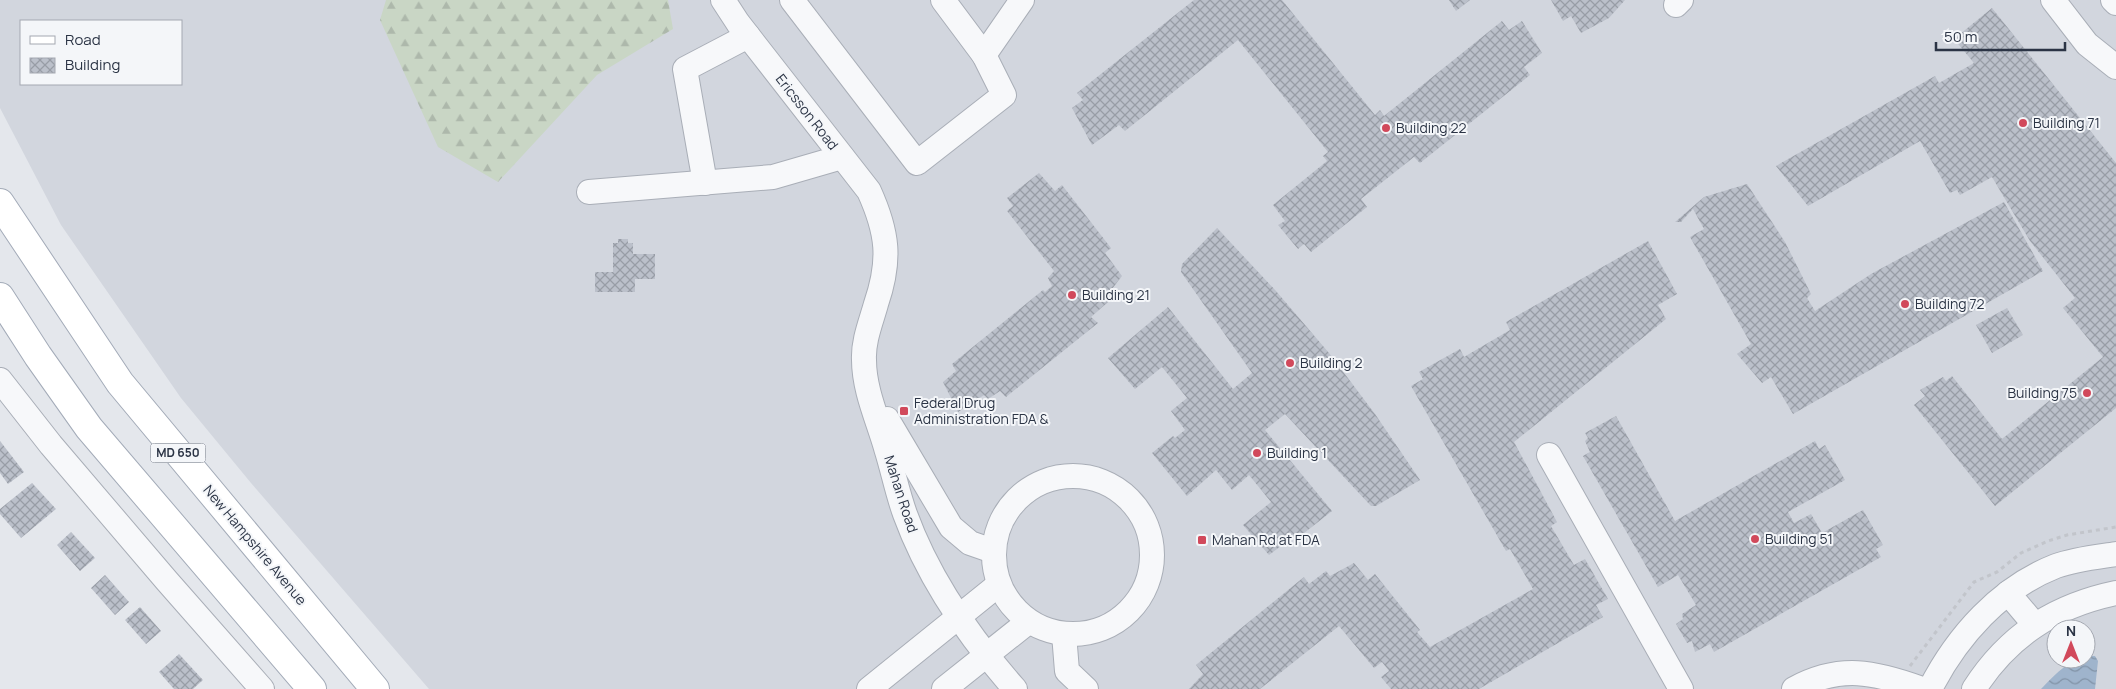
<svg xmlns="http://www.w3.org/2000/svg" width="2116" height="689" viewBox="0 0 2116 689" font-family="Manrope,sans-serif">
<defs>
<pattern id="forest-firs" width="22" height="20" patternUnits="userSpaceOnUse" patternTransform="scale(1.25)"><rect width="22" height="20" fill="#c9d6c5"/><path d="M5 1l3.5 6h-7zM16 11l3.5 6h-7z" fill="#adb8ab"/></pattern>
<pattern id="water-waves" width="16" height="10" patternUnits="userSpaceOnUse" patternTransform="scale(1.25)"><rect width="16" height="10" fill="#9fb4cc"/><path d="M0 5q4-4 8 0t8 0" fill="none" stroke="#8293a7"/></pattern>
<pattern id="building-cross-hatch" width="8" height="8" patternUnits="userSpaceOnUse" patternTransform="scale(1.25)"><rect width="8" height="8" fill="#bbc0ca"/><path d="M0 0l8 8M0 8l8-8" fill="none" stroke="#989da6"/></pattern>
</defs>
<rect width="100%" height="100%" fill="#e4e7ec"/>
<!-- built -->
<path fill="#d2d6de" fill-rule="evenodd" d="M0,0H2116V689H429L251,483L181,398L61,225L0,108ZM21,21H181V84H21ZM2056,629H2086V659H2056Z"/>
<!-- forest -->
<path fill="url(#forest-firs)" d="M386,0H668L673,29L597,75L498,182L438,147L380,20Z"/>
<!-- water -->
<path fill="url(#water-waves)" d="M2086,656H2095L2098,661L2095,689H2041C2053,677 2068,659 2086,659Z"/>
<!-- building -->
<g fill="url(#building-cross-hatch)">
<path d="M1194,0H1282L1375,115L1380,110L1384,116L1502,21L1509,30L1522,21L1542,53L1524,67L1530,75L1420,163L1414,157L1361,199L1367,207L1311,252L1304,244L1298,249L1278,225L1285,221L1273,205L1327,161L1323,156L1328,152L1238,40L1125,131L1119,125L1092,145L1072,108L1083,100L1077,93Z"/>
<path d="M1449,0H1470L1456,11Z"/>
<path d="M1551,0H1625L1609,18L1581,33L1571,16L1563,21Z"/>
<path d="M1992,8L2116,163V408L1995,506L1914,405L1925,396L1920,390L1943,377L1946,381L1952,376L2002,439L2103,357L2063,308L2075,298L2030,241L1992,177L1960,195L1957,190L1950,193L1920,141L1808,206L1776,166L1935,76L1939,83L1974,63L1954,39Z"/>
<path d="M1039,173L1055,191L1062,185L1111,248L1105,253L1122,276L1105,298L1108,302L1091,317L1098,323L1006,397L1000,391L988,399L984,395L958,412L943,382L956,371L952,364L1043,290L1045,292L1052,286L1048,278L1054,271L1007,211L1013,206L1007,198Z"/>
<path d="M1747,184L1785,242L1811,294L1807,298L1815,311L1871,274L2004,202L2043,271L1793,414L1771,377L1762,383L1737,354L1751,344L1690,237L1704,229L1693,209L1681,222H1675L1704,197Z"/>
<path d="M1217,228L1276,291L1329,353L1375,414L1420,480L1376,506H1371L1285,414L1265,430L1332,511L1299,537L1297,534L1269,555L1243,525L1271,502L1249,475L1232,490L1216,470L1187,496L1152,453L1173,436L1175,438L1185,430L1171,411L1187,398L1162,367L1135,389L1108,358L1168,307L1233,389L1252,373L1181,272L1182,264Z"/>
<path d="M618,239H628V243H633V254H655V279H635V292H595V272H613V243H618Z"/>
<path d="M1648,241L1677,294L1658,305L1666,319L1514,442L1557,522L1551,526L1574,565L1585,559L1608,599L1596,605L1603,617L1479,689H1391L1381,677L1389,671L1382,662L1374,668L1339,626L1260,689H1189L1203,674L1196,665L1304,577L1309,584L1326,571L1330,576L1354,563L1368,580L1375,574L1420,630L1417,632L1430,647L1533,589L1510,549L1506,551L1411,386L1423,379L1419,372L1460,349L1464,357L1510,330L1506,322Z"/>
<path d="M2007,308L2023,335L1992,353L1976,325Z"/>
<path d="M1616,416L1675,521L1815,441L1819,449L1825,445L1845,480L1788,512L1794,523L1811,514L1822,533L1863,510L1883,545L1876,549L1881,557L1714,652L1710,644L1695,652L1692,641L1687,643L1676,624L1683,619L1682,614L1696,605L1678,575L1658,587L1583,456L1590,452L1585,441L1588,438L1585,433Z"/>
<path d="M0,441L24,472L8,484L0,473Z"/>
<path d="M32,483L56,509L21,538L0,514V509Z"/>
<path d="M71,532L95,558L80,571L57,545Z"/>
<path d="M105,575L129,602L115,615L91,588Z"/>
<path d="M140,607L161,631L146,644L125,620Z"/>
<path d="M179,654L203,680L193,689H174L159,672Z"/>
</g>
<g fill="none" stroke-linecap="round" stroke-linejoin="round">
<defs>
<g id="minor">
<path d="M723,0L738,23L869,191C888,233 891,260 876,304C871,322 863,341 864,360C864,390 878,420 886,448C893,470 897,492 905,514C929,580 969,637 1015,689"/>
<path d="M792,0L917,163L1004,95L984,55L943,0"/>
<path d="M2053,0L2087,44L2116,67"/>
<path d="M2113,0L2116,3"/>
<path d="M1676,5L1681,0"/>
<path d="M984,55L1022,0"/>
<path d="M705,183L685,69L748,36"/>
<path d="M589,192L773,177L842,157"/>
<path d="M0,380L51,445L167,581L262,689"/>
<path d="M887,419L951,527L970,543L993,551"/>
<path d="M1549,455L1681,689"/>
<circle cx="1073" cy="555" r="79"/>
<path d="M2008,593L2035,625"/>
<path d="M1064,634L1067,671L1086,689"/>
<path d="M869,689L998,585"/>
<path d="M944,689L1028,622"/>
<path d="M1794,689C1840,664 1875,672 1922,689"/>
<path d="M1930,689C1957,636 2000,588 2056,566C2075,559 2096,557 2116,554"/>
<path d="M1974,689C2008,636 2054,606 2116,593"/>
</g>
<g id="major">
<path d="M0,203L120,383L375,689"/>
<path d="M0,297L38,356L89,428L312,689"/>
</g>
</defs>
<!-- minor casing -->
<use href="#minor" stroke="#a9aeb7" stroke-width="26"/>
<!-- major casing -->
<use href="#major" stroke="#a3abb8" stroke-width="30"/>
<!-- path -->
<path stroke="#c2c5cb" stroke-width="3" stroke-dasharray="4 4" stroke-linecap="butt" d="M1910,666L1974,582L1997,572L2021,553L2048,541L2067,535L2116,527"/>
<!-- minor -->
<use href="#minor" stroke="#f7f8fa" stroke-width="24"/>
<!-- major -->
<use href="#major" stroke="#fff" stroke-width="28"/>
</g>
<!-- markers -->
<g fill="#d1495b" stroke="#f4f6f9" stroke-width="2">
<circle cx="2023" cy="123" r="5"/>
<circle cx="1386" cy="128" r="5"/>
<circle cx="1072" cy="295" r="5"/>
<circle cx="1905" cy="304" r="5"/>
<circle cx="1290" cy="363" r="5"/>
<circle cx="2087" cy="393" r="5"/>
<rect x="899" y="406" width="10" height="10" rx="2.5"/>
<circle cx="1257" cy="453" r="5"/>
<circle cx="1755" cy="539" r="5"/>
<rect x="1197" y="535" width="10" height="10" rx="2.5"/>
</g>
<g text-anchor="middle" stroke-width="4" stroke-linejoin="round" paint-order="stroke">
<!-- shield labels -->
<rect fill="#f4f6f9" stroke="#676e7b" stroke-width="1" x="150.5" y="443.5" width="55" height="19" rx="4"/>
<g font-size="12" font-weight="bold" fill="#2b3445">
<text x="178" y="457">MD 650</text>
</g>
<!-- street labels -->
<g font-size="14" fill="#2b3445" stroke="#f4f6f9">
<text transform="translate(807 112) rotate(52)" y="5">Ericsson Road</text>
<text transform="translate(901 494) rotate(72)" y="5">Mahan Road</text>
<text transform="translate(255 545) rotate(50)" y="5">New Hampshire Avenue</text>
</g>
<!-- poi labels -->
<g font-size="14" fill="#2b3445" stroke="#f4f6f9" text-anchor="start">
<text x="2033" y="128">Building 71</text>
<text x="1396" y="133">Building 22</text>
<text x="1082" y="300">Building 21</text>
<text x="1915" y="309">Building 72</text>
<text x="1300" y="368">Building 2</text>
<text x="2077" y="398" text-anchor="end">Building 75</text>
<text x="914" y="408">Federal Drug<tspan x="914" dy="16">Administration FDA &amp;</tspan></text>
<text x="1267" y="458">Building 1</text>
<text x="1765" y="544">Building 51</text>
<text x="1212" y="545">Mahan Rd at FDA</text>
</g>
</g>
<!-- legend -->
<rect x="20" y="20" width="162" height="65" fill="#f4f6f9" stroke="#a4a8b1"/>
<rect x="30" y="36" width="25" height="8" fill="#ffffff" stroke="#a4a8b1"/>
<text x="65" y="45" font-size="15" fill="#2b3445">Road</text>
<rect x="30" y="58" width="25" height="15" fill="url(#building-cross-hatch)" stroke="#a4a8b1"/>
<text x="65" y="70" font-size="15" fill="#2b3445">Building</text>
<!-- north arrow -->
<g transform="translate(2071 644)"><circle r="24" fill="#f4f6f9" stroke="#a4a8b1"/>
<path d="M0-4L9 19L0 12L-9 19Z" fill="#d1495b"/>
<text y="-8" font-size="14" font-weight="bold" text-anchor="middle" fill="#2b3445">N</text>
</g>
<!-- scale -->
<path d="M1936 42v8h129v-8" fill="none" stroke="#2b3445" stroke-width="2.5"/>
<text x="1944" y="42" font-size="15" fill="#2b3445" stroke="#f4f6f9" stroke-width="4" paint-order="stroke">50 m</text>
</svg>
